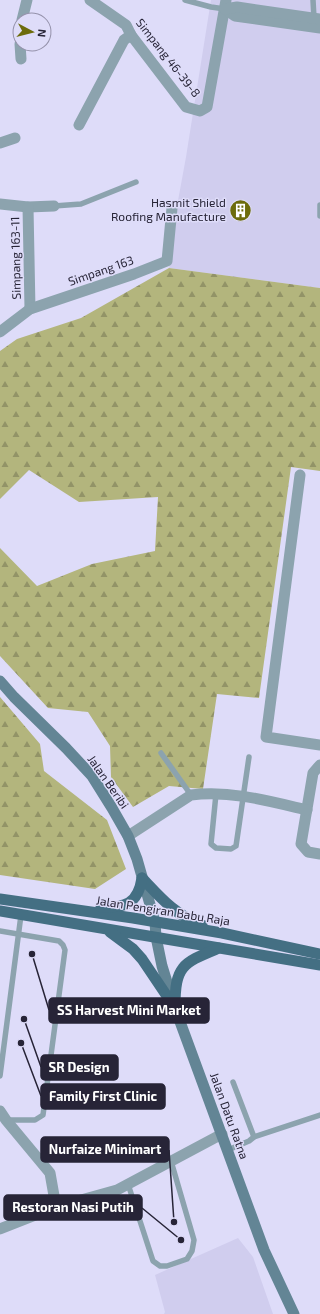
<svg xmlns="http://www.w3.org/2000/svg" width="320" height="1314" viewBox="0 0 320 1314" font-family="'Exo 2',sans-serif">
<defs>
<pattern id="forest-firs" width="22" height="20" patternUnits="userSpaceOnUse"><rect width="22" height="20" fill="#b3b57d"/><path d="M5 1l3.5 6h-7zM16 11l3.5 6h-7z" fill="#929367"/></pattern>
</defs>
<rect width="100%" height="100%" fill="#dedcf9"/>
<!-- built -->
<g fill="#d0cdee">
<path d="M211,0H320V288L169,268L170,263L167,261L186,157Z"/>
<path d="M238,1238L253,1257L273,1314H164L165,1312L155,1275Z"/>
</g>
<!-- forest -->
<g fill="url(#forest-firs)">
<path d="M169,268L320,288V471L291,467L259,698L217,694L203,789L169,786L133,807L111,777L110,746L88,712L48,708L0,656V548L37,586L92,564L155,551L158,497L79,502L29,470L0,499V351L17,339L81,318Z"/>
<path d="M0,697L40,744L44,771L107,820L126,869L95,889L0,875Z"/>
</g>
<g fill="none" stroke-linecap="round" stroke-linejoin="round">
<!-- service -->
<g stroke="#8ca3ae" stroke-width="5.5">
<path d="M185,0L211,7L225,9"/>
<path d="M313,0L314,18"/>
<path d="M320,205V216"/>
<path d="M54,206L81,204L136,182"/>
<path d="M161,753L191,795"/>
<path d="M216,794L211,844L216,848L231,849L236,846L249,757"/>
<path d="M0,931L59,941L63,945L65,950L43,1115L35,1120H6"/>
<path d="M0,1076L21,915"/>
<path d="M233,1082L254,1137"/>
<path d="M228,1150L249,1141L254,1137L320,1115"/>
<path d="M128,1184L153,1261L160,1266H167L187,1259L192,1251L194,1240L171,1161"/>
</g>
<!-- minor -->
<g stroke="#8ca3ae" stroke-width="11">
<path d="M90,0L126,25L131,35L186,107L200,111L207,107L226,0"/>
<path d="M225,9L235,16L320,28"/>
<path d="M225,9L237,7L320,19"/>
<path d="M22,20L27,0"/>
<path d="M20,27V37"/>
<path d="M20,44L21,59"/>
<path d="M79,125L124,40L131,35"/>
<path d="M0,143L15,138"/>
<path d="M0,204L28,207L54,206"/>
<path d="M28,207L30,309"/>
<path d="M0,332L30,309L134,274L167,261L172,208"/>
<path d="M300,475L266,737L320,745"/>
<path d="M320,765L313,773L301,844L308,852L320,854"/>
<path d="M128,836L191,795C230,790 269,801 307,810"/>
<path d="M0,1111L6,1120L50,1173L56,1207"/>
<path d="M0,1229L56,1207L117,1190L222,1134"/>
</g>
<!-- secondary -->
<path stroke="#638595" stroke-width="11" d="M0,681L14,697L66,748L92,776L112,808L128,836L137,859L155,922L156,937L162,966L175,1008L264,1250L294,1314"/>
<!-- primary -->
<g stroke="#446f83" stroke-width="11">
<path d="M142,878C161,898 175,915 202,925"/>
<path d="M0,899L133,918L222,933L320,954"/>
<path d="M101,907C125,908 138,904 142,878"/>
<path d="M0,911C107,930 213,946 320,965"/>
<path d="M110,932L133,949L142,959L175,1008"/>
<path d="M175,1007C175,965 183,963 219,948"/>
</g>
</g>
<!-- icons -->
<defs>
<symbol id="building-disc" viewBox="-11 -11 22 22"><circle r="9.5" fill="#6d6c0c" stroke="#dedcf9"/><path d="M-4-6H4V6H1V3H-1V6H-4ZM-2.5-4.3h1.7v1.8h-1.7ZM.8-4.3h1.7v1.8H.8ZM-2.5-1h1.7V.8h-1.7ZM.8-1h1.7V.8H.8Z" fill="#fff"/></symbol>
</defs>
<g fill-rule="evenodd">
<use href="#building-disc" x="228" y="198" width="25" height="25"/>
</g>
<g text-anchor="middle" stroke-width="3" stroke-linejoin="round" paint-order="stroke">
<!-- street labels -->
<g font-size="12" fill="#272437" stroke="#dedcf9">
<text transform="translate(168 58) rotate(52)" y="4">Simpang 46-39-8</text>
<text transform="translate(16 258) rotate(-91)" y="4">Simpang 163-11</text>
<text transform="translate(101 271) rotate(-19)" y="4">Simpang 163</text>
<text transform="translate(108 782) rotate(55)" y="4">Jalan Beribi</text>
<text transform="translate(163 911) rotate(9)" y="4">Jalan Pengiran Babu Raja</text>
<text transform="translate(229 1116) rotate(70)" y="4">Jalan Datu Ratna</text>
</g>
<!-- poi labels -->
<g font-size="12" fill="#272437" stroke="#dedcf9" text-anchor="end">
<text x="226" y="207">Hasmit Shield<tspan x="226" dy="14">Roofing Manufacture</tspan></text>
</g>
</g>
<!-- callouts -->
<path fill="none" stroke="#272437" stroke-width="1.5" d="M32 954L49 1010M24 1019L41 1067M21 1043L41 1096M174 1222L169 1150M181 1240L142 1208"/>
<g fill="#272437" stroke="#dedcf9" stroke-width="1.5">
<circle cx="32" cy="954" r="4"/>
<circle cx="24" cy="1019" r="4"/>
<circle cx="21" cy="1043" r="4"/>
<circle cx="174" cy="1222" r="4"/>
<circle cx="181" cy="1240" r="4"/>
</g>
<g fill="#272437" stroke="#272437" stroke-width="1.5">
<rect x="49" y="998" width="160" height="25" rx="4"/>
<rect x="41" y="1055" width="77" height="25" rx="4"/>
<rect x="41" y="1084" width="124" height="25" rx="4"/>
<rect x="41" y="1137" width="128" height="25" rx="4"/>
<rect x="4" y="1195" width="138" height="25" rx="4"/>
</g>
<g font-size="13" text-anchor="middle" font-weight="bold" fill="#fff">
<text x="129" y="1015">SS Harvest Mini Market</text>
<text x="79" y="1072">SR Design</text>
<text x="103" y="1101">Family First Clinic</text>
<text x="105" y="1154">Nurfaize Minimart</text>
<text x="73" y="1212">Restoran Nasi Putih</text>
</g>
<!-- north arrow -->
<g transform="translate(32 32) rotate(97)"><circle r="19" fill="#dedcf9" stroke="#9592ab"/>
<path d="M0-3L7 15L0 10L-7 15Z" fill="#6d6c0c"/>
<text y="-6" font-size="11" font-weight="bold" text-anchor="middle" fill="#272437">N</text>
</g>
</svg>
